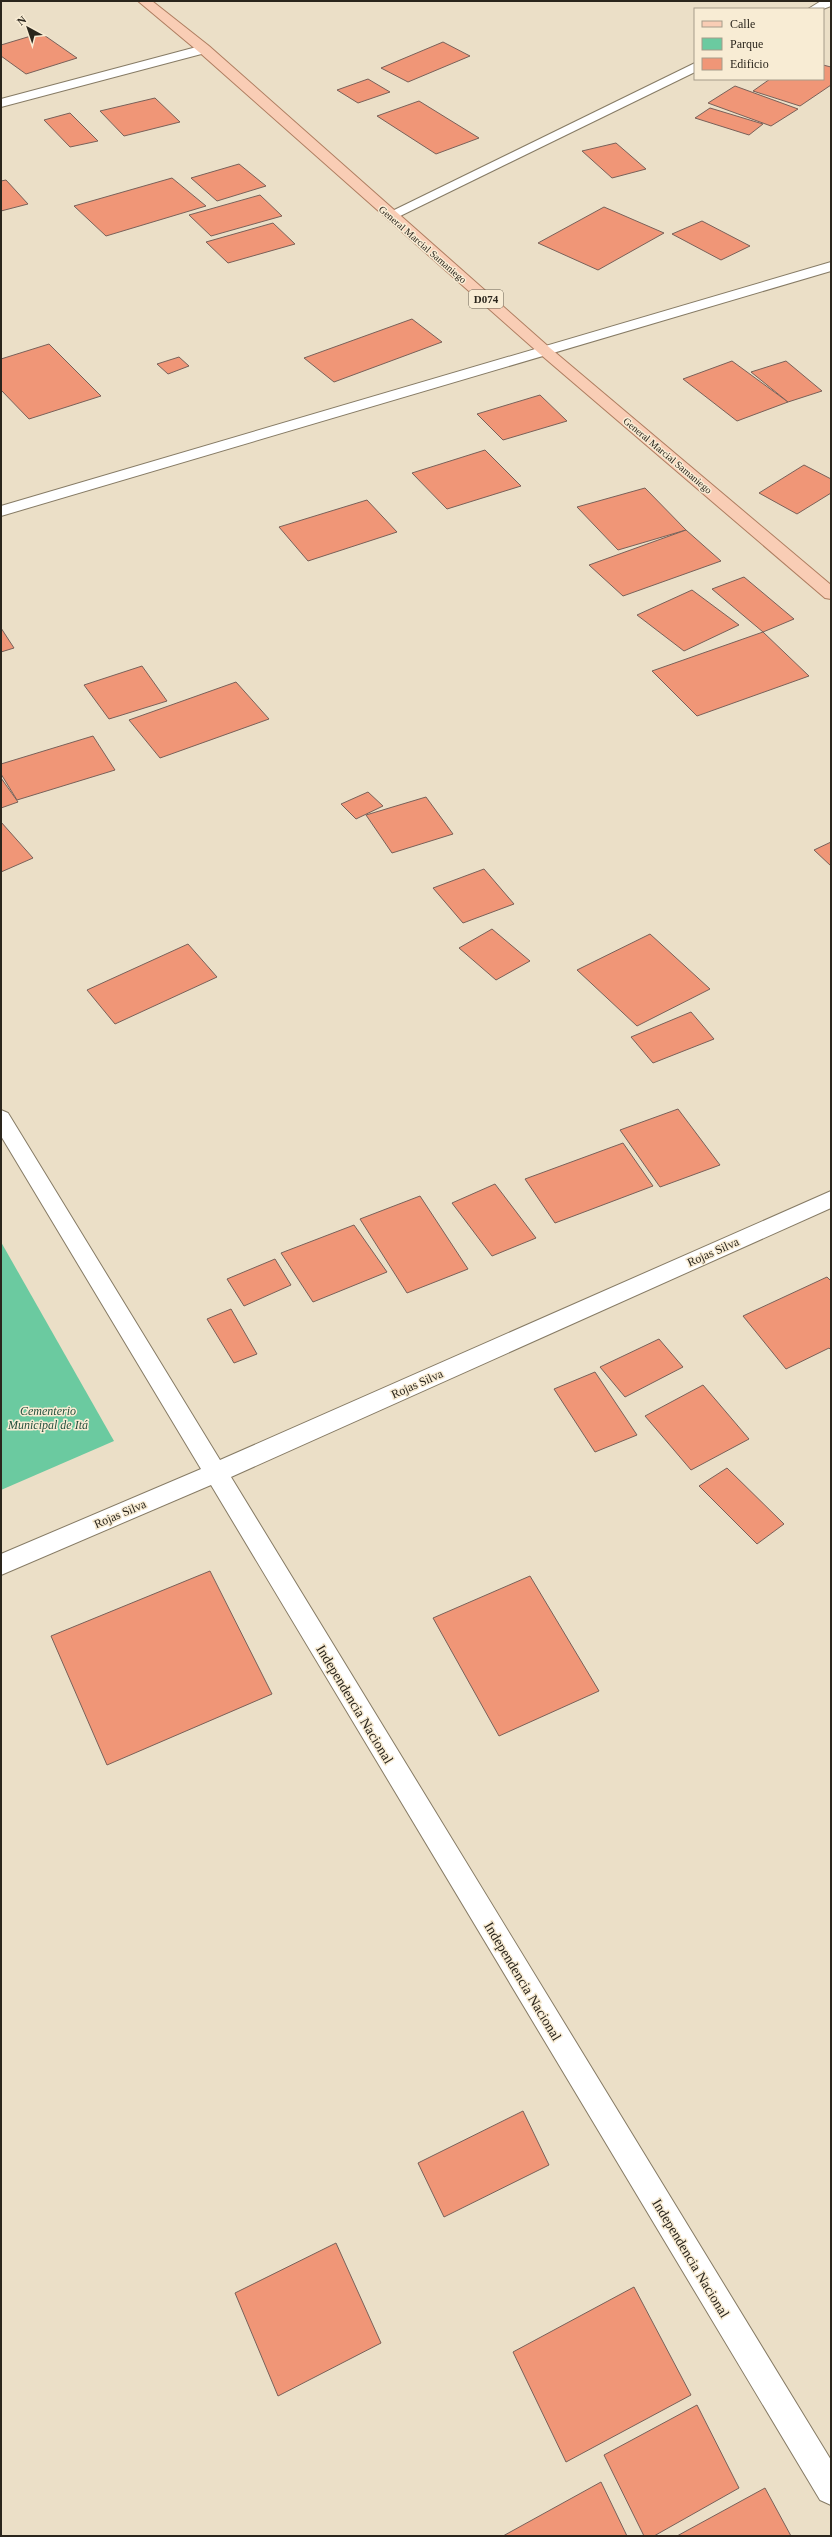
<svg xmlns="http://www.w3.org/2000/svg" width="832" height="2537" viewBox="0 0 832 2537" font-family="'Times New Roman',serif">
<rect width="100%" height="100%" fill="#ebdfc7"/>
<!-- green -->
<path fill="#6bcaa0" d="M1,1242L114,1441L1,1490Z"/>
<!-- building -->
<g fill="#f09677" stroke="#796159">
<path d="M41,33L77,58L26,74L1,56V45Z"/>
<path d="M443,42L470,56L408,82L381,68Z"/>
<path d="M823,65L831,67V85L800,106L753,91L770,79H823Z"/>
<path d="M368,79L390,92L358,103L337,90Z"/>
<path d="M735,86L798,109L771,126L708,103Z"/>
<path d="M155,98L180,122L124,136L100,111Z"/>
<path d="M419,101L479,138L436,154L377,116Z"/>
<path d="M710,108L763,124L749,135L695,118Z"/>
<path d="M70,113L98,141L70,147L44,120Z"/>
<path d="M616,143L646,169L612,178L582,151Z"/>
<path d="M239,164L266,186L217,201L191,178Z"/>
<path d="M172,178L206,206L106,236L74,206Z"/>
<path d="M6,180L28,204L1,211V181Z"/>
<path d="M260,195L282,216L211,236L189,215Z"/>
<path d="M604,207L664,233L598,270L538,243Z"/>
<path d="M702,221L750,246L721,260L672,234Z"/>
<path d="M273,223L295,244L228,263L206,242Z"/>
<path d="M412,319L442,342L334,382L304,358Z"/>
<path d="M49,344L101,396L29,419L1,390V359Z"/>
<path d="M179,357L189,366L168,374L157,364Z"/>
<path d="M732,361L788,402L737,421L683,379Z"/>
<path d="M786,361L822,391L788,402L751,372Z"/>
<path d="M540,395L567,421L503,440L477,414Z"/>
<path d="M485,450L521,486L447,509L412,473Z"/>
<path d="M804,465L831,479V493L797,514L759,493Z"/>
<path d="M645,488L686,530L618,550L577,507Z"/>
<path d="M367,500L397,532L308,561L279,527Z"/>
<path d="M686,530L721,561L623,596L589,565Z"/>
<path d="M744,577L794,619L763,632L712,589Z"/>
<path d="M692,590L739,625L684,651L637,615Z"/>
<path d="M1,628L14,648L1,652Z"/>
<path d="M763,632L809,676L697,716L652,671Z"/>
<path d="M142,666L167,701L109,719L84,685Z"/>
<path d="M236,682L269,719L160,758L129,720Z"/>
<path d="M93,736L115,770L17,800L1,774V764Z"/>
<path d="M1,778L18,802L1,808Z"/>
<path d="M368,792L383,806L356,819L341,804Z"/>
<path d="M426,797L453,834L392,853L366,815Z"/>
<path d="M1,822L33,858L1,872Z"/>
<path d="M831,842V866L814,850Z"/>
<path d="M484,869L514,904L463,923L433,888Z"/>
<path d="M492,929L530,961L496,980L459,948Z"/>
<path d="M650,934L710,989L637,1026L577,970Z"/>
<path d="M188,944L217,977L115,1024L87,990Z"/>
<path d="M691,1012L714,1039L653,1063L631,1037Z"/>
<path d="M678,1109L720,1165L660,1187L620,1130Z"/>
<path d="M623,1143L653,1186L555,1223L525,1179Z"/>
<path d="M495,1184L536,1238L492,1256L452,1203Z"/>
<path d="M420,1196L468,1269L407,1293L360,1219Z"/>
<path d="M354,1225L387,1272L313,1302L281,1253Z"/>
<path d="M275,1259L291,1285L244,1306L227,1279Z"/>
<path d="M827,1277L831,1281V1350L829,1348L786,1369L743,1316Z"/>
<path d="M231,1309L257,1354L234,1363L207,1319Z"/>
<path d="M659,1339L683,1367L625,1397L600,1367Z"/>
<path d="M595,1372L637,1435L595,1452L554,1389Z"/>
<path d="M703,1385L749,1439L691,1470L645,1416Z"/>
<path d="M727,1468L784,1524L757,1544L699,1486Z"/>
<path d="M210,1571L272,1694L107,1765L51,1636Z"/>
<path d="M530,1576L599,1691L499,1736L433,1618Z"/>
<path d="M523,2111L549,2165L444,2217L418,2163Z"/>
<path d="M336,2243L381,2343L278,2396L235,2293Z"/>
<path d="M634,2287L691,2395L566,2462L513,2352Z"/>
<path d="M697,2405L739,2488L654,2536H644L604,2455Z"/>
<path d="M601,2482L627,2536H503Z"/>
<path d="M765,2488L791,2536H677Z"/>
</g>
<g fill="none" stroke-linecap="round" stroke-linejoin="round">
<defs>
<g id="minor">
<path d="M821,1H831V6L823,9H808Z"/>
<path d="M204,45L210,49L209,52L1,107V99Z"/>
<path d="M695,63V72L396,218H386L384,215Z"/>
<path d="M831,262V271L1,516V506Z"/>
<path d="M1,1110L8,1113L220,1460L831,1191V1208L231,1477L831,2460V2505L820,2500L211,1485L1,1575V1554L201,1469L1,1136Z"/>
</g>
<path id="primary" d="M138,1H152L209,46L550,348L831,585V599L825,598L540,354L199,52Z"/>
</defs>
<!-- minor casing -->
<use href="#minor" stroke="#867b65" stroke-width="2"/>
<!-- primary casing -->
<use href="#primary" stroke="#ae7d60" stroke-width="2"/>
<!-- minor -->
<use href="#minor" fill="#fff" fill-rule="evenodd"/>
<!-- primary -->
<use href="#primary" fill="#f9cdb5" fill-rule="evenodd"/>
</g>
<g text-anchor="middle" stroke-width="3" stroke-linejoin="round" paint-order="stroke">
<!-- far-street labels -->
<g font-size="10" fill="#2a251c" stroke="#f8ecd4">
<text transform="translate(423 244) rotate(41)" y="4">General Marcial Samaniego</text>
<text transform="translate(668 455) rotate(40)" y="4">General Marcial Samaniego</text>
</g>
<!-- shield labels -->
<rect fill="#f8ecd4" stroke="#686153" stroke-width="1" x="469" y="290" width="34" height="18" rx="3"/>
<g font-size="11" font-weight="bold" fill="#2a251c">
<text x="486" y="303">D074</text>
</g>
<!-- street labels -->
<g font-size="12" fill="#2a251c" stroke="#f8ecd4">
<text transform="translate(713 1252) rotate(-24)" y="4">Rojas Silva</text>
<text transform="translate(417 1384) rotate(-24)" y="4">Rojas Silva</text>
<text transform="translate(120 1514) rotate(-23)" y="4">Rojas Silva</text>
</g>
<!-- park labels -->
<g font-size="12" font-style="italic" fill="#25513e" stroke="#f8ecd4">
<text x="48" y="1415">Cementerio<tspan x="48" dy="14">Municipal de Itá</tspan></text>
</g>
<!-- near-street labels -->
<g font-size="14" fill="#2a251c" stroke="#f8ecd4">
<text transform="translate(355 1704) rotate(59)" y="5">Independencia Nacional</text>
<text transform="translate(523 1981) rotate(59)" y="5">Independencia Nacional</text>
<text transform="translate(691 2258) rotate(59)" y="5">Independencia Nacional</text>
</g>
</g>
<!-- border -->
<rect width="832" height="2537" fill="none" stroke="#2a251c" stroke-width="4"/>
<!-- legend -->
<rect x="694" y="8" width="130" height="72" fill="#f8ecd4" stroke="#a69c8a"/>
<rect x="702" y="21" width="20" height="6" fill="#f9cdb5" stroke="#a69c8a"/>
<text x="730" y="28" font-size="12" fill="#2a251c">Calle</text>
<rect x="702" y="38" width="20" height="12" fill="#6bcaa0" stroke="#a69c8a"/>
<text x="730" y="48" font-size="12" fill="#2a251c">Parque</text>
<rect x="702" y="58" width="20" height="12" fill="#f09677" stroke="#a69c8a"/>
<text x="730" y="68" font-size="12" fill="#2a251c">Edificio</text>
<!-- north arrow -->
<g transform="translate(28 28) rotate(320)" stroke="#f8ecd4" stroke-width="3" paint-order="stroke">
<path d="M0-3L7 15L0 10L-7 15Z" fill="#2a251c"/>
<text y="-6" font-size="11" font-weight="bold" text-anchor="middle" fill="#2a251c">N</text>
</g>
</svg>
